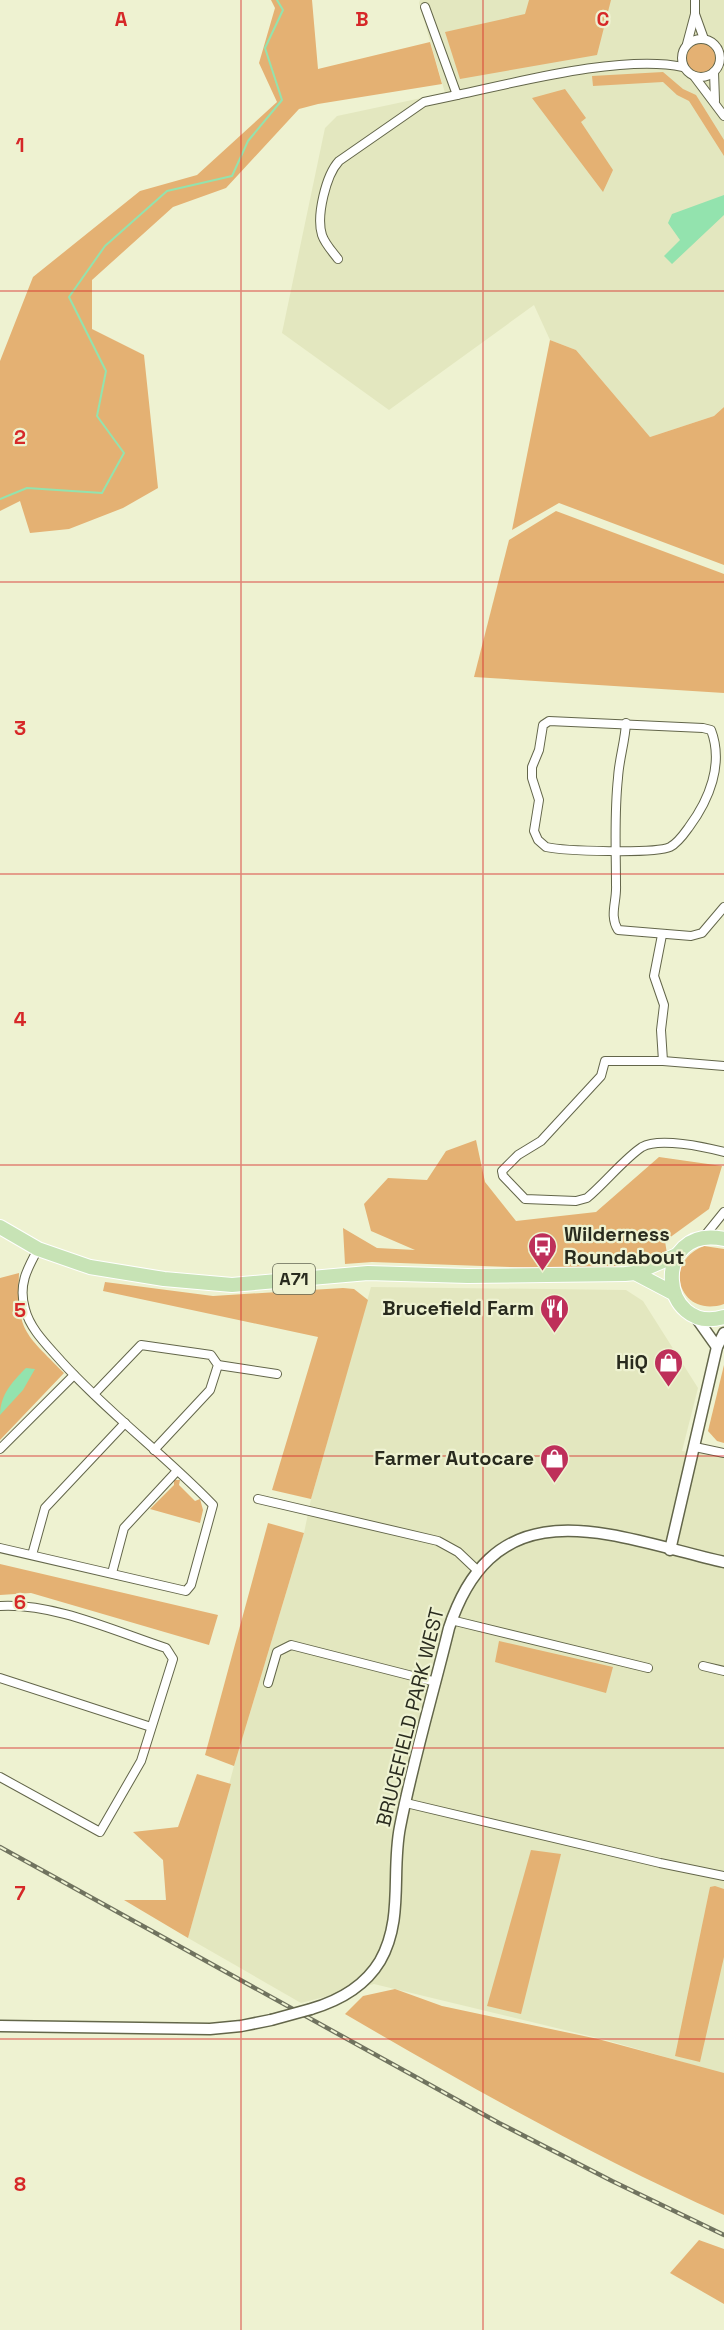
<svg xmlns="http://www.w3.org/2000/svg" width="724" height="2330" viewBox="0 0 724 2330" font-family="'Space Grotesk',sans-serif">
<rect width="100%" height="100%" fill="#eef2d1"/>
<!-- built -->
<g fill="#e3e7bf">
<path d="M420,0H724V407L714,416L650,437L576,350L550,340L534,305L389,410L282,333L325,128L337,116L445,93L419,3Z"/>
<path d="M371,1287L626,1290L643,1301L698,1388L682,1451L724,1457V2074L606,2040L374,1984L301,2003L188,1938L234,1766L304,1533L311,1499Z"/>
</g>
<!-- green -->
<g fill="#e4b173">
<path d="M271,0H312L318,69L430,42L442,84L318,104L299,109L226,188L173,207L92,280V329L144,355L158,488L123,508L69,529L30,533L20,501L0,511V361L33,277L140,191L197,175L277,102L259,63L275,8Z"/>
<path d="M529,0H611L597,55L460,79L445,32L525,14Z"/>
<circle cx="701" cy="58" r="15"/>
<path d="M663,72L683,89L696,95L724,140V156L689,101L677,95L663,82L593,86L592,76Z"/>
<path d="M565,89L586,118L581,122L613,170L603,192L532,98Z"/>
<path d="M550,340L576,350L650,437L714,416L724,407V565L559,503L512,530Z"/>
<path d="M556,511L724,574V693L474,677L509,540Z"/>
<path d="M476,1140L485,1182L516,1221L596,1212L659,1157L722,1166L709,1209L665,1241L667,1254L641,1263L593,1270L372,1262L345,1264L343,1228L377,1248L415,1250L371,1231L364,1204L388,1178L427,1180L446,1151Z"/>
<path d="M704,1246L724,1249V1304C681,1319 660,1263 704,1246Z"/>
<path d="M19,1273C17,1332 24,1332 64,1373L0,1440V1278Z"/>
<path d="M105,1282L213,1296L343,1288L354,1289L368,1300L311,1499L272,1490L318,1337L103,1291Z"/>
<path d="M724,1365V1443L717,1441L708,1431Z"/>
<path d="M174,1480H180L179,1485L195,1501L200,1499L203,1510L200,1523L150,1509L174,1485Z"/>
<path d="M268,1523L304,1533L234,1766L205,1755Z"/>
<path d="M0,1564L218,1615L209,1645L31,1593L0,1595Z"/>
<path d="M499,1641L613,1667L606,1693L495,1662Z"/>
<path d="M197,1774L231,1784L188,1938L124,1900H166L163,1860L133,1832L178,1827Z"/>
<path d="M531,1850L561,1854L521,2014L487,2006Z"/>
<path d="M715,1886L724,1889V1957L700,2062L675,2056L710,1887Z"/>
<path d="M395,1989L442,2006L598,2039L724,2073V2215C593,2156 468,2086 345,2014L363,1996Z"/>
<path d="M699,2240L724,2249V2304L670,2273Z"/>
</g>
<!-- water -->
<g fill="#93e3ae">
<path d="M724,195V215L672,264L664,256L680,240L668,223L672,214Z"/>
<path d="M26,1368L35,1369L23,1390L0,1415C0,1395 12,1382 26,1368Z"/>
</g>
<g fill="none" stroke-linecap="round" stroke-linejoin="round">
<!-- stream -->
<path stroke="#93e3ae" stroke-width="2" d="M0,499L27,488L102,493L124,453L97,416L106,371L69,297L105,246L167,191L232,176L248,141L282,100L265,48L283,10L277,0"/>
<defs>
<g id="minor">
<path d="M425,7L457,95C518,82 624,54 683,67"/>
<path d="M695,14L704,39"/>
<circle cx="701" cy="58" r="19"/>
<path d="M687,44L695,14V0"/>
<path d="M714,72L715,101"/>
<path d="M694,76L724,116"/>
<path d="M338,259C332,251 325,244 322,235C316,216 326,175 339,161L424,102L457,95"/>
<path d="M549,721L703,728L711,730C724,764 709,800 689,827C684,834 678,843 670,847C655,854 563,851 546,847L538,840L534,831L539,800L532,778V767L539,750L543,725Z"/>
<path d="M626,723C625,742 619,759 618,778C614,814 616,849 616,885C617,902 609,915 618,930L691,936L702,933L724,907"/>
<path d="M662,935L654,976L664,1005L661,1030L663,1061"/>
<path d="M724,1066L663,1061H605L601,1076L541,1141L518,1155L502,1171L503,1176L525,1199L576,1201L587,1198C604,1184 625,1158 642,1147C659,1137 705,1147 724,1152"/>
<path d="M703,1238L724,1212"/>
<path d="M218,1365L277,1374"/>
<path d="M94,1394L141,1345L211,1355L218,1365L210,1390L154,1450"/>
<path d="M695,1447L724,1453"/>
<path d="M0,1449L74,1375"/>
<path d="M258,1499L438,1541L458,1552L477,1570"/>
<path d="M0,1548L186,1591L191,1585L213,1505C165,1455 108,1413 61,1361C47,1345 30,1329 25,1309C18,1285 27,1269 38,1249"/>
<path d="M32,1555L45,1508L125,1423"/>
<path d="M112,1573L124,1528L176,1472"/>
<path d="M0,1606C55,1603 114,1631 166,1648L173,1659L141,1761L100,1832L0,1777"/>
<path d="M451,1620L648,1668"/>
<path d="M703,1666L724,1671"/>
<path d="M0,1678L151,1727"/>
<path d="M268,1683L277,1652L291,1645L436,1682"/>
<path d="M406,1803L660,1863L724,1876"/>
</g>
<g id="tertiary">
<path d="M695,1316L717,1347"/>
<path d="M670,1550L717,1347L724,1333"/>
<path d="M311,2009C338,2001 365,1986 380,1961C404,1919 391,1872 400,1827C413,1760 433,1694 449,1628C497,1482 614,1537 724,1562"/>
<path d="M0,2026L210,2029L241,2026L271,2020"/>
</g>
<g id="primary">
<path d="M0,1227L38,1249L90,1267L164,1279L232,1285L368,1273L468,1276L625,1274L635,1273L677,1255"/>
<path d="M724,1239C650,1224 659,1336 724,1317"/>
<path d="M635,1273L673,1293"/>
</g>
</defs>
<!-- minor casing -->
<use href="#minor" stroke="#63664a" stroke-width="10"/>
<!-- tertiary casing -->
<use href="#tertiary" stroke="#63664a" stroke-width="13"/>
<!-- primary casing -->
<use href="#primary" stroke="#fff" stroke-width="16"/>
<!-- minor -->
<use href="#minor" stroke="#fff" stroke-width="8"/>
<!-- tertiary -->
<use href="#tertiary" stroke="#fff" stroke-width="10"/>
<!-- primary -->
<use href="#primary" stroke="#c7e3b5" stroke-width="14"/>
<defs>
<path id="rail" d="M0,1847L499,2123L612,2181L724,2235"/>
</defs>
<!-- rail casing -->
<use href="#rail" stroke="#70735f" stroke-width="4.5"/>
<!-- rail -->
<use href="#rail" stroke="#eef2d1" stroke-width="2" stroke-dasharray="7" stroke-linecap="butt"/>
<defs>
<path id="tertiary-bridge" d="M271,2020L311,2009"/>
</defs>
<!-- tertiary-bridge casing -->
<use href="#tertiary-bridge" stroke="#63664a" stroke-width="13" stroke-linecap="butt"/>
<!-- tertiary-bridge -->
<use href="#tertiary-bridge" stroke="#fff" stroke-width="10"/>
</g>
<!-- grid -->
<path fill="none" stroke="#d62828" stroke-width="1.5" stroke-opacity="0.55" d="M241,0V2330M483,0V2330M0,291H724M0,582H724M0,874H724M0,1165H724M0,1456H724M0,1748H724M0,2039H724"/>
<!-- icons -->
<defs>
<symbol id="bus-pin" viewBox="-11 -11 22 30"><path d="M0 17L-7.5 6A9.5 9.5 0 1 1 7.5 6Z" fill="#be2f5a" stroke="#eef2d1"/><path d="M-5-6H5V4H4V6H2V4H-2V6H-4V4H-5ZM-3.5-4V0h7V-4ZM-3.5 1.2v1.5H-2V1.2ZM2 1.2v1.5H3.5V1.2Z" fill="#fff"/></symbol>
<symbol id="restaurant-pin" viewBox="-11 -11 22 30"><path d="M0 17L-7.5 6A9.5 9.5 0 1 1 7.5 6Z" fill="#be2f5a" stroke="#eef2d1"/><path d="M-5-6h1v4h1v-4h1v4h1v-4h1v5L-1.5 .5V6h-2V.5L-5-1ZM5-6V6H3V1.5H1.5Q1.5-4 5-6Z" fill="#fff"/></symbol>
<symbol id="shop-pin" viewBox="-11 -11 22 30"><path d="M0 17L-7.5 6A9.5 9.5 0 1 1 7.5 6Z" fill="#be2f5a" stroke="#eef2d1"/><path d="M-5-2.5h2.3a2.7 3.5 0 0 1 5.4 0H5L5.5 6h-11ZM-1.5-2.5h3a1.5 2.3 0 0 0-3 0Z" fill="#fff"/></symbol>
</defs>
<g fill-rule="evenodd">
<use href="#bus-pin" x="526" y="1230" width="33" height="45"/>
<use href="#restaurant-pin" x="538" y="1292" width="33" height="45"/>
<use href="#shop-pin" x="652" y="1346" width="33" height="45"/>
<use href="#shop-pin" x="538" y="1442" width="33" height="45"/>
</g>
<g text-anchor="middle" stroke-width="4.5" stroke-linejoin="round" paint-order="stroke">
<!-- shield labels -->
<rect fill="#eef2d1" stroke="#646754" stroke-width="1.5" x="273" y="1264" width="42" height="30" rx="4.5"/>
<g font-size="18" font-weight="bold" fill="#292b1e">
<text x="294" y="1285">A71</text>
</g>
<!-- poi labels -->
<g font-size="20" font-weight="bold" fill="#292b1e" stroke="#eef2d1" text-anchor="end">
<text x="564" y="1241" text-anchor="start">Wilderness<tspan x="564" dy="23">Roundabout</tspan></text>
<text x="534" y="1315">Brucefield Farm</text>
<text x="648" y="1369">HiQ</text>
<text x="534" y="1465">Farmer Autocare</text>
</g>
<!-- street labels -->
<g font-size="20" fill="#292b1e" stroke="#eef2d1">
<text transform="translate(410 1717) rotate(-76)" y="7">BRUCEFIELD PARK WEST</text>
</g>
</g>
<g font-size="20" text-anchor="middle" font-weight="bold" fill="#d62828" stroke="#eef2d1" stroke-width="4.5" stroke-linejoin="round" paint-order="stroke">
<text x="121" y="26">A</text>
<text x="362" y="26">B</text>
<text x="603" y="26">C</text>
<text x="20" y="152">1</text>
<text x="20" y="444">2</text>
<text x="20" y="735">3</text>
<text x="20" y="1026">4</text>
<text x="20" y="1317">5</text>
<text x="20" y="1609">6</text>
<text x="20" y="1900">7</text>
<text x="20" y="2191">8</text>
</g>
</svg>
